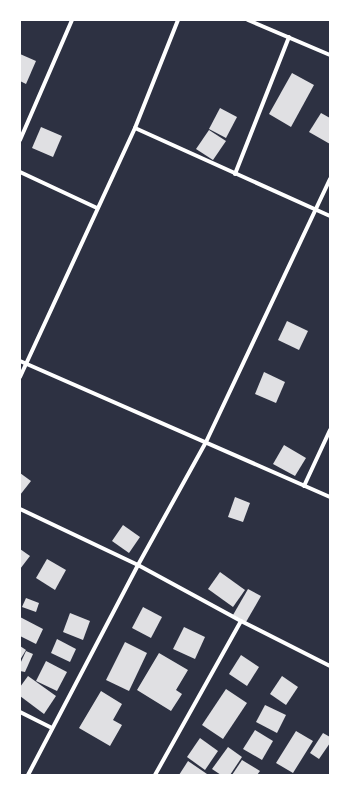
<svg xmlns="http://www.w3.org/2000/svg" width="350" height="795" viewBox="0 0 350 795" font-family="Commissioner,sans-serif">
<rect width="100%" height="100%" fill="#2d3142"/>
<!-- building -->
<g fill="#e0e0e3">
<path d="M20,54L36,61L26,84L20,81Z"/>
<path d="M292,73L314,85L291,127L269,114Z"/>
<path d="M220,108L237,117L226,138L209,129Z"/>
<path d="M321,113L330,118V144L309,132Z"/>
<path d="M41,127L62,136L53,157L32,148Z"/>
<path d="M209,130L226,141L213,160L196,149Z"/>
<path d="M287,321L308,331L299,350L278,340Z"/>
<path d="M264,372L285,382L276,403L255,394Z"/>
<path d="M284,445L306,458L295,476L273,464Z"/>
<path d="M20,473L31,481L20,495Z"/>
<path d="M235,497L250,503L243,522L228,517Z"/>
<path d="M123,525L140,537L129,553L112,541Z"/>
<path d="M20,549L30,556L20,569Z"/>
<path d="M47,559L66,570L55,590L36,578Z"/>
<path d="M220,572L245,590L233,607L208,589Z"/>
<path d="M248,589L261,596L246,622L233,615Z"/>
<path d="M26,598L39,603L36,612L22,607Z"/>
<path d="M143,607L162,617L151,638L132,628Z"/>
<path d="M70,613L90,621L83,640L63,632Z"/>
<path d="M20,617L43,629L36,644L20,636Z"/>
<path d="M184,627L205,637L195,659L173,649Z"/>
<path d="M57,639L76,649L70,662L51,653Z"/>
<path d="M125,642L147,653L129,691L106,680Z"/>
<path d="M20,646L26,650L20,660Z"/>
<path d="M26,651L33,654L25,672L20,671V664Z"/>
<path d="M159,653L188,670L176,690L182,694L171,711L137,690Z"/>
<path d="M241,655L259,667L247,686L229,674Z"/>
<path d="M46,661L67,672L57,691L36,681Z"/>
<path d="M28,676L56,696L44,714L20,696V687Z"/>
<path d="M282,676L298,687L286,705L270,694Z"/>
<path d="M226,689L247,703L223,739L202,725Z"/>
<path d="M101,691L122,704L113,720L122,725L110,746L79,728Z"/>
<path d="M265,705L286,715L277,733L256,722Z"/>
<path d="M255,730L273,741L262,760L243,749Z"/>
<path d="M296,731L313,741L293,773L276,763Z"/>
<path d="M323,733L330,737V743L319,759L310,753Z"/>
<path d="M200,738L218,751L205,770L187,757Z"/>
<path d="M228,747L242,757L230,775H221L212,769Z"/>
<path d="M242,760L260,771L257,775H232Z"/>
<path d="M188,761L207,774L206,775H179Z"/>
</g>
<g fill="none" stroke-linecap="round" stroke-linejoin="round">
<!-- minor -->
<g stroke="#fff" stroke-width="4">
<path d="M248,20L330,55"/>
<path d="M135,128L330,216"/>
<path d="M20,140L72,20"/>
<path d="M20,172L97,208"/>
<path d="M235,174L289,37"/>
<path d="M20,361L330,497"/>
<path d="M20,377L135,128L178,20"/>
<path d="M304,486L330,430"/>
<path d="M20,509L138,565L241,621L330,666"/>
<path d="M20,712L52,728"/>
<path d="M28,775L138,565L206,442L330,179"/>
<path d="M155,775L241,621"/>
</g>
</g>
<!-- border -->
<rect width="350" height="795" fill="none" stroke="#ffffff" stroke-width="42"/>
</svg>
